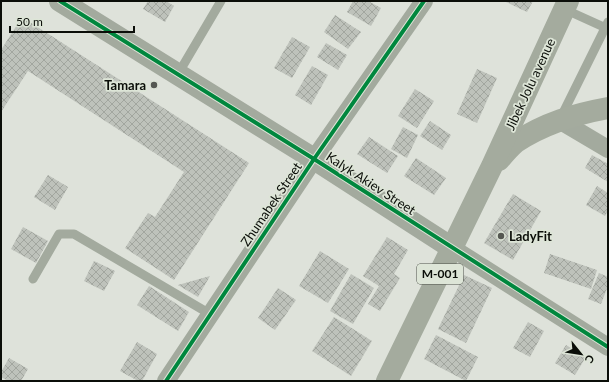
<svg xmlns="http://www.w3.org/2000/svg" width="609" height="382" viewBox="0 0 609 382" font-family="Lato,sans-serif">
<defs>
<pattern id="building-cross-hatch" width="8" height="8" patternUnits="userSpaceOnUse"><rect width="8" height="8" fill="#bec2bb"/><path d="M0 0l8 8M0 8l8-8" fill="none" stroke="#a2a69f"/></pattern>
</defs>
<rect width="100%" height="100%" fill="#dee2da"/>
<!-- building -->
<g fill="url(#building-cross-hatch)">
<path d="M148,1H166L174,6L165,22L143,9Z"/>
<path d="M353,1H368L381,8L371,26L347,12Z"/>
<path d="M504,1H533L527,12Z"/>
<path d="M335,15L361,32L348,49L324,32Z"/>
<path d="M22,17L249,163L174,280L125,248L148,213L155,217L184,172L28,71L1,112V50Z"/>
<path d="M292,37L310,47L292,78L274,68Z"/>
<path d="M326,43L347,55L338,70L317,57Z"/>
<path d="M312,66L328,75L311,105L295,95Z"/>
<path d="M477,69L497,78L477,123L457,114Z"/>
<path d="M415,89L434,101L417,128L398,116Z"/>
<path d="M430,121L451,135L442,150L420,136Z"/>
<path d="M403,127L418,135L407,158L391,149Z"/>
<path d="M369,137L398,156L387,173L357,154Z"/>
<path d="M592,155L608,164V182L585,168Z"/>
<path d="M416,158L446,178L434,195L404,176Z"/>
<path d="M48,175L68,187L55,210L34,197Z"/>
<path d="M597,186L608,193V211L605,216L586,205Z"/>
<path d="M513,194L541,211L513,260L484,243Z"/>
<path d="M23,227L48,241L36,263L11,249Z"/>
<path d="M387,237L408,250L394,274L400,278L380,311L368,304L379,286L363,276Z"/>
<path d="M320,251L349,269L328,303L299,286Z"/>
<path d="M550,254L597,270L591,289L544,273Z"/>
<path d="M94,261L115,271L104,291L84,281Z"/>
<path d="M599,273L608,277V286L601,304L588,299Z"/>
<path d="M351,274L374,288L353,324L330,311Z"/>
<path d="M464,275L492,288L466,343L438,329Z"/>
<path d="M210,276L198,297L178,285Z"/>
<path d="M149,286L189,312L178,331L137,305Z"/>
<path d="M278,288L296,300L275,330L258,318Z"/>
<path d="M334,317L372,341L351,376L312,351Z"/>
<path d="M528,322L544,331L530,357L513,348Z"/>
<path d="M436,335L478,357L466,381L424,359Z"/>
<path d="M137,342L157,354L142,381H138L120,371Z"/>
<path d="M566,345L586,357L575,375L555,363Z"/>
<path d="M9,358L28,369L21,381H8L1,377V372Z"/>
</g>
<g fill="none" stroke-linecap="round" stroke-linejoin="round">
<!-- service -->
<g stroke="#a3aa9e" stroke-width="9">
<path d="M564,9L608,29"/>
<path d="M178,74L221,1"/>
<path d="M561,117L608,22"/>
<path d="M33,279L59,234H74L210,314"/>
</g>
<!-- minor -->
<g stroke="#a3aa9e" stroke-width="18">
<path d="M559,120L608,149"/>
<path d="M452,248L608,347"/>
<path d="M166,381L314,159L424,1"/>
</g>
<!-- tertiary -->
<path stroke="#a3aa9e" stroke-width="22" d="M60,1L314,159L452,248"/>
<!-- primary -->
<g stroke="#a4ab9e" stroke-width="22">
<path d="M499,160C504,154 510,147 516,142C545,123 575,114 608,108"/>
<path d="M387,381L492,166L568,1"/>
</g>
<defs>
<g id="cycleway">
<path d="M60,1L314,159L608,347"/>
<path d="M166,381L314,159L424,1"/>
</g>
</defs>
<!-- cycleway casing -->
<use href="#cycleway" stroke="#dde5d7" stroke-width="6"/>
<!-- cycleway -->
<use href="#cycleway" stroke="#00873e" stroke-width="4"/>
</g>
<!-- markers -->
<g fill="#555852" stroke="#dde5d7" stroke-width="1.5">
<circle cx="154" cy="85" r="4"/>
<circle cx="501" cy="236" r="4"/>
</g>
<g text-anchor="middle" stroke-width="3.5" stroke-linejoin="round" paint-order="stroke">
<!-- shield labels -->
<rect fill="#dde5d7" stroke="#4a4e47" stroke-width="1" x="417" y="264" width="46" height="20" rx="3"/>
<g font-size="12" font-weight="bold" fill="#0b0e09">
<text x="440" y="278">М-001</text>
</g>
<!-- street labels -->
<g font-size="13" fill="#0b0e09" stroke="#dde5d7">
<text transform="translate(530 84) rotate(-65)" y="5">Jibek Jolu avenue</text>
<text transform="translate(371 183) rotate(33)" y="5">Kalyk Akiev Street</text>
<text transform="translate(271 204) rotate(-56)" y="5">Zhumabek Street</text>
</g>
<!-- poi labels -->
<g font-size="13" font-weight="bold" fill="#0b0e09" stroke="#dde5d7" text-anchor="end">
<text x="146" y="90">Tamara</text>
<text x="509" y="241" text-anchor="start">LadyFit</text>
</g>
</g>
<!-- border -->
<rect width="609" height="382" fill="none" stroke="#0b0e09" stroke-width="4"/>
<!-- north arrow -->
<g transform="translate(581 354) rotate(120)" stroke="#dde5d7" stroke-width="3" paint-order="stroke">
<path d="M0-3L7 15L0 10L-7 15Z" fill="#0b0e09"/>
<text y="-6" font-size="11" font-weight="bold" text-anchor="middle" fill="#0b0e09">С</text>
</g>
<!-- scale -->
<path d="M10 26v6h124v-6" fill="none" stroke="#0b0e09" stroke-width="2"/>
<text x="16" y="26" font-size="12" fill="#0b0e09" stroke="#dde5d7" stroke-width="3" paint-order="stroke">50 m</text>
</svg>
